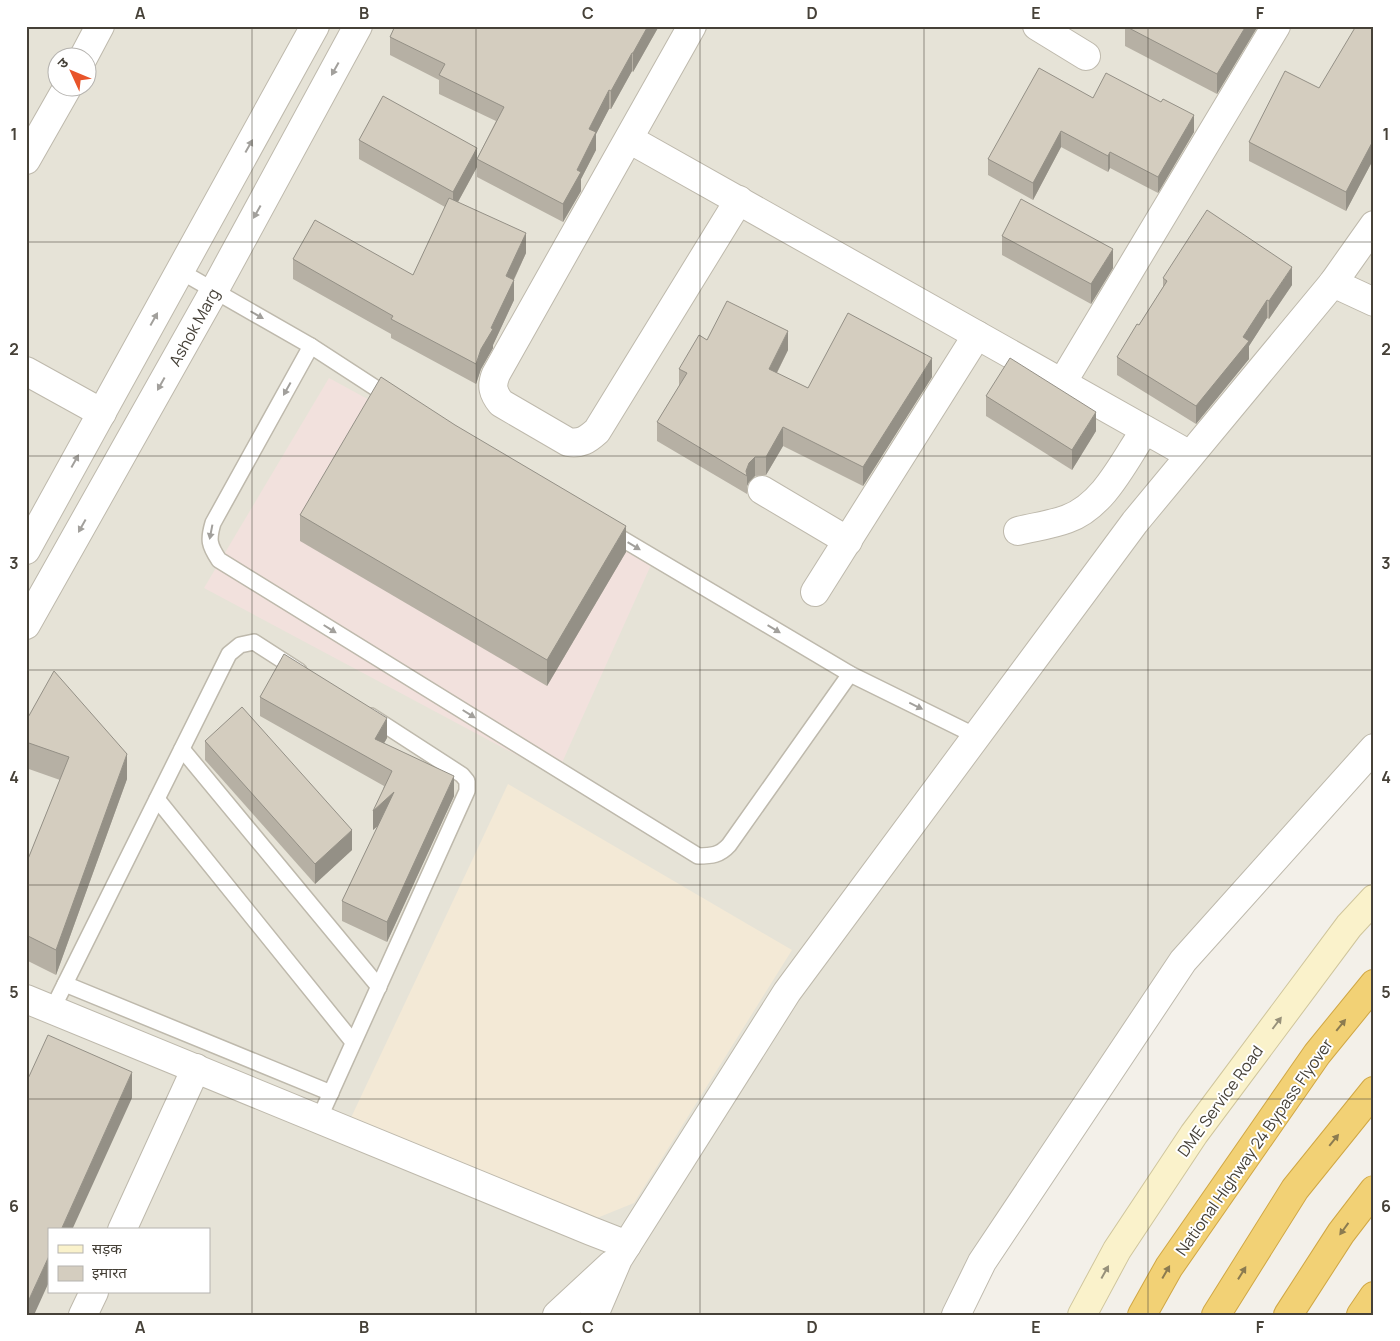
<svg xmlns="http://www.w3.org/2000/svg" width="1400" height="1341" viewBox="0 0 1400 1341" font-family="Manrope,'Noto Sans Devanagari',sans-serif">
<rect width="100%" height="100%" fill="#f3f0e9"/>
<!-- residential -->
<path fill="#e6e3d7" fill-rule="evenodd" d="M26,26H1374V753L1185,962L959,1315H26ZM58,58H88V88H58ZM49,1230H209V1292H49Z"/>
<!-- commercial -->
<path fill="#f3e9d6" d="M508,784L792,950L634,1203L597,1218L349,1122Z"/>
<!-- medical -->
<path fill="#f2e1dd" d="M329,378L655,556L556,776L204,588Z"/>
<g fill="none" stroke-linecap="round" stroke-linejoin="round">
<defs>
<g id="lane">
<path d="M180,271L311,346L391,398"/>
<path d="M311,346L213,523C208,540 209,545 219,560L698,856C712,856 720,855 729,845L850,674"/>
<path d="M609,531L850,674L976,736"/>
<path d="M182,749L379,987"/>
<path d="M157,799L353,1042"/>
<path d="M65,984L331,1093"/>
<path d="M52,1010L229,654L240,645L254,642L299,671"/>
<path d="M319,1119L467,791V781L462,775L371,716"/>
</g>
<g id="street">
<path d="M692,26L496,374C491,386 493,393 501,403L568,442C581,444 587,440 597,431L739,200"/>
<path d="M1037,26L1086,56"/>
<path d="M83,58L100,26"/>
<path d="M629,139L1190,455"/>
<path d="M26,160L67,88"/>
<path d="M1333,283L1374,302"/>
<path d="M26,371L102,413"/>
<path d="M1062,383L1276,26"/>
<path d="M762,490L848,541"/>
<path d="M1018,531C1034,527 1051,525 1067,519C1104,506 1124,461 1145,430"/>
<path d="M26,550L315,26"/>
<path d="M815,592L977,335"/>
<path d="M26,625L214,291L358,26"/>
<path d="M26,999L591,1231L627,1245"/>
<path d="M122,1230L196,1068"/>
<path d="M83,1315L94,1292"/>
<path d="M557,1315L611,1265"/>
<path d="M594,1315L618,1259L787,992L1135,522L1333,283L1374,225"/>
<path d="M956,1315L982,1262L1183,961L1374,748"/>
</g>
<path id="secondary" d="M1082,1315L1117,1250L1194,1134L1349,926L1374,899"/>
<g id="highway">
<path d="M1142,1315L1169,1267L1317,1054L1374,984"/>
<path d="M1216,1315L1295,1189L1374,1091"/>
<path d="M1288,1315L1341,1233L1374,1190"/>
<path d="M1361,1315L1374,1296"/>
</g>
</defs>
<!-- lane casing -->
<use href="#lane" stroke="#beb9ac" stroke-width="18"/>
<!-- street casing -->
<use href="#street" stroke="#beb9ac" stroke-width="30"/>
<!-- secondary casing -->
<use href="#secondary" stroke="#cfc59c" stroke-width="30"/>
<!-- highway casing -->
<use href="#highway" stroke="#d0a745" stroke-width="30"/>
<!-- lane -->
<use href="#lane" stroke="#fff" stroke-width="15"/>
<!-- street -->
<use href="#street" stroke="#fff" stroke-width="28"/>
<!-- secondary -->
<use href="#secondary" stroke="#faf2cb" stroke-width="28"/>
<!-- highway -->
<use href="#highway" stroke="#f2d175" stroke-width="28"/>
</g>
<!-- wall -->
<g fill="#b6b0a4">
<path d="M659,26L633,72L632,71L611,109H609L596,134V150L581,179V191L563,222L477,177V159L496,121L439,94V80L390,55V37Z"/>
<path d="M1125,26H1258L1217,94L1125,46Z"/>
<path d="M1374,26V158L1346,211L1249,161V142L1319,88Z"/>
<path d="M1093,98L1194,132L1158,193L1110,168L1108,172L1061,147L1033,200L988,175V159Z"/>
<path d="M359,140L477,167L458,202L526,253L514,280V300L493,345V348L481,369L476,384L391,338V334L293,279V259L413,275L445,207L359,159Z"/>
<path d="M1002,236L1113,268L1091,304L1002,255Z"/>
<path d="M1163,278L1292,285L1269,319L1267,318L1249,346V359L1196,424L1117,375V357L1139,325L1163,287Z"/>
<path d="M707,340L788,350L777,373L808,388L932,377L863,486L783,446L766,475L755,476L749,482L747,486V494L657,441V422L679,386V369Z"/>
<path d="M986,396L1096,431L1072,470L986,416Z"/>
<path d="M300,515L626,552L547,686L300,541Z"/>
<path d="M260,697L387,738L384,743L454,796L387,942L342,921V901L378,826L373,830L384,786L260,716Z"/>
<path d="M26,721L127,779L56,975L26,960V858L28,859L60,780L26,768Z"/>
<path d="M205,741L352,850L315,884L205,760Z"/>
</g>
<!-- shaded-wall -->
<g fill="#949086">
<path d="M648,26H659L633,72V53Z"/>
<path d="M1246,26H1258L1217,94V74Z"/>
<path d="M632,53V71L611,109V91Z"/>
<path d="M609,90V109L596,134V150L581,179V191L563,222V204L577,170L589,129Z"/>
<path d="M1194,115V132L1158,193V177Z"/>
<path d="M1061,131V147L1033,200V183Z"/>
<path d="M1374,139V158L1346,211V192Z"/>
<path d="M477,148V167L453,211V192Z"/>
<path d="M1110,152V168L1108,172V156Z"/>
<path d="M526,233V253L506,296V276Z"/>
<path d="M1113,249V268L1091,304V284Z"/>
<path d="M1292,267V285L1269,319V301Z"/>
<path d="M514,280V300L493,345V348L481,369L476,384V364L481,349Z"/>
<path d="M1267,300V318L1249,346V359L1196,424V406L1243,337Z"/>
<path d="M788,331V350L769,388V369Z"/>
<path d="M932,358V377L863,486V467Z"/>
<path d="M1096,412V431L1072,470V450Z"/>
<path d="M783,427V446L766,475V457Z"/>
<path d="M755,457V476L749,482L747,486V476L746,471L749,463Z"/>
<path d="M626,526V552L547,686V660Z"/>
<path d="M387,718V738L375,759V739Z"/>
<path d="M127,754V779L56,975V950Z"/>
<path d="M454,776V796L387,942V922Z"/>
<path d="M394,792V812L373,830V811Z"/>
<path d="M352,830V850L315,884V864Z"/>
<path d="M132,1072V1098L72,1230H61Z"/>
<path d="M49,1256V1282L34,1315H26V1306Z"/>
</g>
<!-- building -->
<g fill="#d4cdbf" stroke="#949086">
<path d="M395,26H648L633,53H632L611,91L609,90L589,129L596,132L577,170L581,172L563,204L477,159L504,107L439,75L445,64L390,37Z"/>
<path d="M1125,26H1246L1217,74Z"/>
<path d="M1356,26H1374V139L1346,192L1249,142L1285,71L1319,88Z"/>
<path d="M1039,68L1093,98L1106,73L1161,102L1163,99L1194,115L1158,177L1110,152L1108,156L1061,131L1033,183L988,159Z"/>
<path d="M383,96L477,148L453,192L359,140Z"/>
<path d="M449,198L526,233L506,276L514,280L491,328L493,329L481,349L476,364L391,319L393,316L293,259L315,220L413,275Z"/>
<path d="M1021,199L1113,249L1091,284L1002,236Z"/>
<path d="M1207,210L1292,267L1269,301L1267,300L1243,337L1249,341L1196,406L1117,357L1137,324L1139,325L1167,281L1163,278Z"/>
<path d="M727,301L788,331L769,369L808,388L848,313L932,358L863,467L783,427L766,457H755L749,463L746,471L747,476L657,422L687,373L679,369L699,335L707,340Z"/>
<path d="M1010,358L1096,412L1072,450L986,396Z"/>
<path d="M381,377L455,425L626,526L547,660L300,515Z"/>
<path d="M284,654L387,718L375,739L454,776L387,922L342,901L394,792L373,811L392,771L260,697Z"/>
<path d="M54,671L127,754L56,950L26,935V858L28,859L69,757L26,742V721Z"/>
<path d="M242,707L352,830L315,864L205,741Z"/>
<path d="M48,1035L132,1072L61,1230H49V1256L26,1306V1083Z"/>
</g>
<!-- one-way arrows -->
<defs><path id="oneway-solid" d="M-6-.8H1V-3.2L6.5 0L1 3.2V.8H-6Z" transform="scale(1.25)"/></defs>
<g fill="#a2a09c">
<use href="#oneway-solid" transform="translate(335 69) rotate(119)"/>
<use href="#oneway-solid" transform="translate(249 146) rotate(-61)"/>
<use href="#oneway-solid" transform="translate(257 212) rotate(119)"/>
<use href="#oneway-solid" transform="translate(257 315) rotate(30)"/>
<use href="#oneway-solid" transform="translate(154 319) rotate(-61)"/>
<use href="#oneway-solid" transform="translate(161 384) rotate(119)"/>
<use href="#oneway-solid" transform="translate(287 389) rotate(119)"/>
<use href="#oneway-solid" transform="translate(75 461) rotate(-61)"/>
<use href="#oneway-solid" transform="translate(82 526) rotate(119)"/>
<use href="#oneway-solid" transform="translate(211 532) rotate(101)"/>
<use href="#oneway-solid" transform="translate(634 546) rotate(31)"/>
<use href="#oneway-solid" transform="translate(330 629) rotate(32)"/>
<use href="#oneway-solid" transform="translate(774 629) rotate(31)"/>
<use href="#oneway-solid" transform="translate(916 706) rotate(26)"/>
<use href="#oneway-solid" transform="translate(469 714) rotate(32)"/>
</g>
<g fill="#97917a">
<use href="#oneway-solid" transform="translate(1277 1023) rotate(-53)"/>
<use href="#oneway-solid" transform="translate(1105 1272) rotate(-61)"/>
</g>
<g fill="#8b7b50">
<use href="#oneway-solid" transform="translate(1341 1025) rotate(-51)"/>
<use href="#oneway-solid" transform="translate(1334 1140) rotate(-51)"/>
<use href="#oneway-solid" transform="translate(1344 1229) rotate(126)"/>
<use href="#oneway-solid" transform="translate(1166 1272) rotate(-60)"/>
<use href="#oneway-solid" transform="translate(1242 1273) rotate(-58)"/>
</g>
<!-- grid -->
<path fill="none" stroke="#464138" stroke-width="1" stroke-opacity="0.55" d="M252,26V1315M476,26V1315M700,26V1315M924,26V1315M1148,26V1315M26,242H1374M26,456H1374M26,670H1374M26,885H1374M26,1099H1374"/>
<g text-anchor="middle" stroke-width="4" stroke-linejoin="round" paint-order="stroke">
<!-- street labels -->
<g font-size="16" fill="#464138" stroke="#fff">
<text transform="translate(194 327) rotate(-61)" y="6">Ashok Marg</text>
<text transform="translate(1220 1101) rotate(-54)" y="6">DME Service Road</text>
<text transform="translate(1254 1147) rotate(-55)" y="6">National Highway 24 Bypass Flyover</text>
</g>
</g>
<!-- border -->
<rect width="1400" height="1341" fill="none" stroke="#ffffff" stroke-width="55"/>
<!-- legend -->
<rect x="48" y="1228" width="162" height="65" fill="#ffffff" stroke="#b5b3af"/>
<rect x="58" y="1245" width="25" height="8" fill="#faf2cb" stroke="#b5b3af"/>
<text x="92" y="1254" font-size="15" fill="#464138">सड़क</text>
<rect x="58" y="1266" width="25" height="15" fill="#d4cdbf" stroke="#b5b3af"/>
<text x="92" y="1278" font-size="15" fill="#464138">इमारत</text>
<!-- north arrow -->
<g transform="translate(72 72) rotate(314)"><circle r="24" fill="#ffffff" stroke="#b5b3af"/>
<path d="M0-4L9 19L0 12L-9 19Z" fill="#e8542a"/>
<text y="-8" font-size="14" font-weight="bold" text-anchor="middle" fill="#464138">उ</text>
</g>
<rect x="28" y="28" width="1344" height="1286" fill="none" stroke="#464138" stroke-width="2"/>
<g font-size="16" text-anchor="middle" font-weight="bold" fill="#464138">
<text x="140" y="19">A</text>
<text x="364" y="19">B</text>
<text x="588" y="19">C</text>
<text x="812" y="19">D</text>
<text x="1036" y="19">E</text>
<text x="1260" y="19">F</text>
<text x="14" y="140">1</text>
<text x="1386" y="140">1</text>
<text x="14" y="355">2</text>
<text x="1386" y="355">2</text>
<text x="14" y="569">3</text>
<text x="1386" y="569">3</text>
<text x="14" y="783">4</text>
<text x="1386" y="783">4</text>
<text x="14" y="998">5</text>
<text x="1386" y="998">5</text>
<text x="14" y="1212">6</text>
<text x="1386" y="1212">6</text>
<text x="140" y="1333">A</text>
<text x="364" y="1333">B</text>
<text x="588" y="1333">C</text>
<text x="812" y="1333">D</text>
<text x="1036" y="1333">E</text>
<text x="1260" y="1333">F</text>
</g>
</svg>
